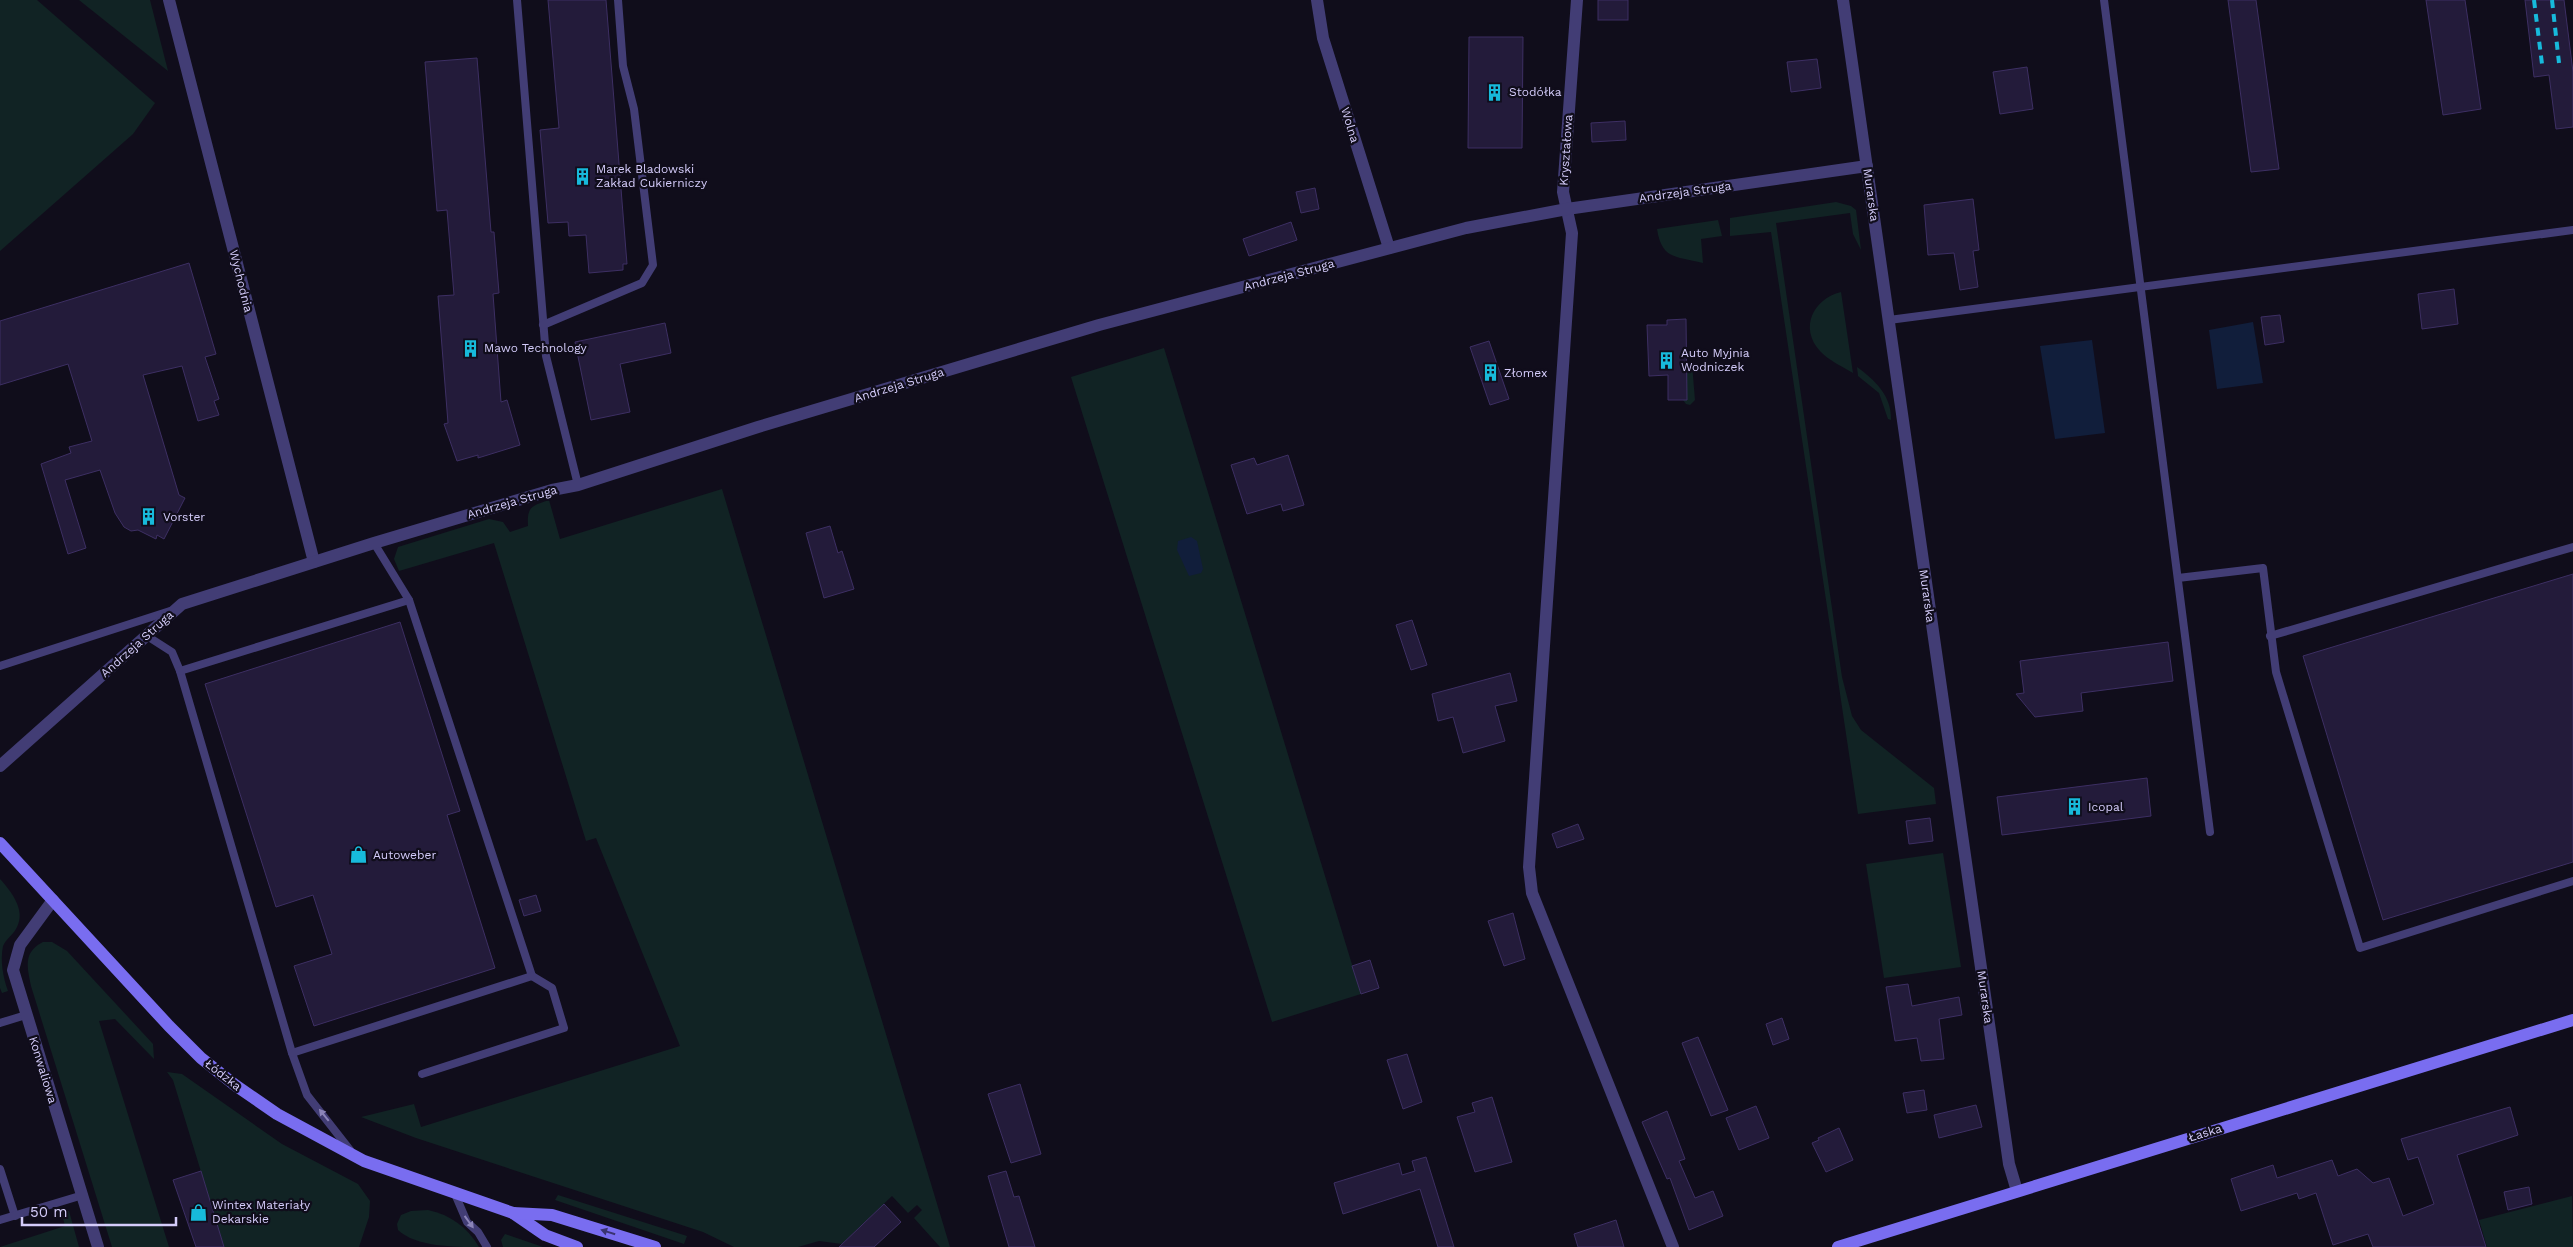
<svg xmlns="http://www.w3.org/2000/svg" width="2573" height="1247" viewBox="0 0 2573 1247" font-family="'Work Sans',sans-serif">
<rect width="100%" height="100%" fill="#100d1b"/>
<!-- green -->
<g fill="#112324">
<path d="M0,0H37L155,103L133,134L0,251Z"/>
<path d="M79,0H150L168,71Z"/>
<path d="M1836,202L1851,206L1856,210L1861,250L1853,234L1850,213L1776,223L1842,677L1852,716L1861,730L1934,788L1936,804L1858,814L1771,232L1730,236V218Z"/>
<path d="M1718,220L1722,236L1701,239L1703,263C1676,256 1662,260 1657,229Z"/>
<path d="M1841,292L1853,373C1843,367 1828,360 1820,351C1799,328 1813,299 1841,292Z"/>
<path d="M1164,348L1361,994L1272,1022L1071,377Z"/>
<path d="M1687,364H1692L1695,400L1690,405L1686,404L1683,400L1687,399Z"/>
<path d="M1857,367C1875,380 1892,396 1891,420L1888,419L1879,393L1858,376Z"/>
<path d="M722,489L950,1247H940L914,1218L922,1210L917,1205L908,1213L892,1196L842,1244L819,1241L798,1247H734L703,1232L416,1138L361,1117L414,1104L421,1127L680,1046L596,838L586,841L494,543L399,571L394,559L398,547L489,519L503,522L510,532L528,526C527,507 531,506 549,500L560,539Z"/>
<path d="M1943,853L1961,967L1884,978L1866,864Z"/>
<path d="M0,879C11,891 26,910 17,927C14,934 6,939 3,946C0,961 3,977 8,991L2,993L0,988Z"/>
<path d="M43,942H52L67,951L153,1044L154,1059L115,1019L99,1021L169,1247H112L31,986C27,967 23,952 43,942Z"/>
<path d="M167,1072L182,1074L282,1144L358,1184L370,1201L369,1217L359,1247H224L173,1080Z"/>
<path d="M558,1195L687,1236L684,1244L555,1200Z"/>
<path d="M2572,1196L2573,1247H2487L2479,1220Z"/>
<path d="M61,1210L69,1211L79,1247H0L65,1226Z"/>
<path d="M428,1210C451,1215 467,1227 479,1247C454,1247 416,1247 398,1230L397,1224L401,1215L411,1211Z"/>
<path d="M505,1234L508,1235L543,1247H503L501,1240Z"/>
</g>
<!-- water -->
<g fill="#111e3b">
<path d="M2253,322L2263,383L2217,389L2209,330Z"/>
<path d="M2092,340L2105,433L2055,439L2040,346Z"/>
<path d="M1191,537L1197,541L1203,569L1201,573L1189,576L1177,550L1178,541Z"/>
</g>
<!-- building -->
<g fill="#231b3a" stroke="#3d2f63">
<path d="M548,0H606L627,264H623V270L589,273L586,235L569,236L568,222L548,223L540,130L559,128Z"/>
<rect x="1598" y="0" width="30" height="20"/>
<path d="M2228,0H2256L2279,169L2251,172Z"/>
<path d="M2426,0H2465L2481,109L2443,115Z"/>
<path d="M2525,0H2564L2573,72V127L2556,129L2549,75L2534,77Z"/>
<path d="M1469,37H1523L1522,148H1468Z"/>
<path d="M477,58L491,232H494L499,293L493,294L501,402L507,400L520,445L478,458V455L457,461L444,424L448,423L438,296L454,295L447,210L437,211L425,62Z"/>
<path d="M1817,59L1821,88L1791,92L1787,62Z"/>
<path d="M2027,67L2033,109L2000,114L1993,72Z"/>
<path d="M1625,121L1626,140L1592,142L1591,123Z"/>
<path d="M1315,188L1319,209L1301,213L1296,192Z"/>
<path d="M1973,199L1979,250L1973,251L1978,287L1960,290L1954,253L1928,255L1924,205Z"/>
<path d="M1291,222L1297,240L1249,256L1243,239Z"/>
<path d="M189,263L216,354L205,357L219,399L214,401L219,415L198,421L182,366L143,375L179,495L185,498L164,539L157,535L156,539L138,530L131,531L124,527L115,513L100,470L65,480L86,548L68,554L41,464L71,453L69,447L92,441L68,364L0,385V321Z"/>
<path d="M2454,289L2458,324L2422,329L2418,294Z"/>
<path d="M2280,315L2284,342L2265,345L2261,317Z"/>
<path d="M1686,319L1687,400H1668V375L1649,376L1647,325H1667V320Z"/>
<path d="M665,323L671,353L620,364L630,412L591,420L575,342Z"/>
<path d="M1489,341L1509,399L1490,405L1470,347Z"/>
<path d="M1288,455L1304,505L1283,511L1281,504L1247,514L1231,465L1254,458L1257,465Z"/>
<path d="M830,526L838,553L842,551L854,589L824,598L806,533Z"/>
<path d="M2573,574V862L2383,920L2303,656Z"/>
<path d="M1412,620L1427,665L1411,670L1396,625Z"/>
<path d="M400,622L460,811L447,815L495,968L314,1026L294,966L332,954L313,895L276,907L205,684Z"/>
<path d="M2168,642L2173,681L2081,693L2083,711L2035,717L2016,694L2024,693L2020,661Z"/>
<path d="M1510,673L1517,701L1495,706L1505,741L1463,753L1453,717L1438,721L1432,694Z"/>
<path d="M2147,778L2151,816L2002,835L1997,797Z"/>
<path d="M1930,818L1933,841L1909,844L1906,821Z"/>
<path d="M1578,824L1584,839L1557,848L1552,834Z"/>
<path d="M536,895L541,911L524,916L519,900Z"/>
<path d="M1513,913L1525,959L1504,966L1488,921Z"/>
<path d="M1370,960L1379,988L1361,994L1352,966Z"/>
<path d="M1908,984L1912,1006L1959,997L1962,1015L1939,1019L1944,1059L1921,1061L1917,1038L1895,1041L1886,987Z"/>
<path d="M1782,1018L1789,1039L1773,1045L1766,1024Z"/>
<path d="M1698,1037L1728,1110L1711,1116L1682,1043Z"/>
<path d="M1407,1054L1422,1102L1403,1109L1387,1060Z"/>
<path d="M1020,1084L1041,1154L1011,1163L988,1094Z"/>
<path d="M1924,1090L1927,1110L1907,1113L1903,1093Z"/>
<path d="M1492,1097L1512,1162L1475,1172L1457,1117L1475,1112L1472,1103Z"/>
<path d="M1976,1105L1982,1127L1939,1138L1934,1115Z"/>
<path d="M1756,1106L1769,1138L1739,1150L1726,1118Z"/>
<path d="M2510,1107L2518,1135L2457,1155L2486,1247H2373L2368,1234L2333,1245L2316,1193L2299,1199L2297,1193L2241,1211L2231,1179L2273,1165L2277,1178L2332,1160L2338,1176L2357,1169L2373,1183L2389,1178L2403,1216L2434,1204L2418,1157L2408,1160L2401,1139Z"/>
<path d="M1667,1111L1685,1159L1679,1161L1695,1198L1713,1191L1723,1216L1689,1230L1670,1178L1667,1179L1642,1122Z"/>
<path d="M1839,1128L1853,1160L1826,1172L1812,1143L1819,1140L1818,1138Z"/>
<path d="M1426,1157L1454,1247H1438L1420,1189L1343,1214L1334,1183L1399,1163L1402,1175L1415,1171L1412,1161Z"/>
<path d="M201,1171L224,1247H196L173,1180Z"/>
<path d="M1006,1171L1014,1197L1019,1196L1035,1247H1009L988,1176Z"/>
<path d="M2529,1187L2532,1204L2508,1210L2504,1192Z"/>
<path d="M884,1204L901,1222L874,1247H839Z"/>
<path d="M1616,1220L1624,1247H1578L1574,1234Z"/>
</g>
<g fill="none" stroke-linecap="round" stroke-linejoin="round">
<!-- service -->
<g stroke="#423d75" stroke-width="8">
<path d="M517,0L546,356L578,485"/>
<path d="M2104,0L2210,832"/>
<path d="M1889,320L2573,230"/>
<path d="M543,325L642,283L653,265L634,109L623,66L618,0"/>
<path d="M2178,578L2263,568L2276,672L2360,948L2573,881"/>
<path d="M147,636L172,652L180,671L292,1053L307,1095L350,1150"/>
<path d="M2270,636L2573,547"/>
<path d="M0,666L170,611"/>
<path d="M180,671L409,600"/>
<path d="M0,1023L26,1015"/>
<path d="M292,1053L532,976L409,600L374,543"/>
<path d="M422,1074L564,1028L552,988L532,976"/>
<path d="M0,1169L15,1216"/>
<path d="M455,1194L467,1222L478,1232L487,1247"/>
<path d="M0,1220L83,1195"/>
</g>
<!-- minor -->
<g stroke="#423d75" stroke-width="12">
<path d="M169,0L314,562"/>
<path d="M1317,0L1323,38L1389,248"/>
<path d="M1577,0L1563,192L1572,233L1529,867L1532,893L1673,1247"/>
<path d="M1843,0L2009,1164L2017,1191"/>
<path d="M0,766L182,604L374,543L552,490L578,485L758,427L1099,325L1466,228L1567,209L1867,166"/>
<path d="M53,900L20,945L13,970L98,1247"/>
</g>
<!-- secondary -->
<g stroke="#796df0" stroke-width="12">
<path d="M0,843L169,1026L201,1058L235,1085L277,1114L364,1161L513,1213L545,1235L577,1247"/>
<path d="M513,1213L552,1215L655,1247"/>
<path d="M1838,1247L2573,1020"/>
</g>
<!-- rail -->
<g stroke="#17badb" stroke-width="4" stroke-dasharray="8 6" stroke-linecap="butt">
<path d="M2534,0L2542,64"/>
<path d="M2552,0L2559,63"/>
</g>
</g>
<!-- one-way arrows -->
<defs><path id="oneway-solid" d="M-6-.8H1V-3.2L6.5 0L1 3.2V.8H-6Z" transform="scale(1.25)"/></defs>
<g fill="#8b84b8">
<use href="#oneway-solid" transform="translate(324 1115) rotate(-129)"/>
<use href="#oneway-solid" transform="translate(469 1222) rotate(54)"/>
</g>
<use fill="#3a3370" href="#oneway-solid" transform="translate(608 1232) rotate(-163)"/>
<!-- icons -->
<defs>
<symbol id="building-bare" viewBox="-9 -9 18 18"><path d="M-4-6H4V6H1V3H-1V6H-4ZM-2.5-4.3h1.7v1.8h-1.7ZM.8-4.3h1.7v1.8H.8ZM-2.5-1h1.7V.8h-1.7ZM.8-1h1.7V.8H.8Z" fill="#17badb" stroke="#100d1b" stroke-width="2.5" paint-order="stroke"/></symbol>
<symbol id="shop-bare" viewBox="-9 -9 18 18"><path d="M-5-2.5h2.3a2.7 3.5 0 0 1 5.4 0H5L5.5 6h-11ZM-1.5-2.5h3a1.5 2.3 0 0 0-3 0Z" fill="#17badb" stroke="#100d1b" stroke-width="2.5" paint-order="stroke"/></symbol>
</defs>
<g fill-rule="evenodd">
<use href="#building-bare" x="1482" y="80" width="25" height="25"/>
<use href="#building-bare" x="570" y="164" width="25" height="25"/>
<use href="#building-bare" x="458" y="336" width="25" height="25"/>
<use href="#building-bare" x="1654" y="348" width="25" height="25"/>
<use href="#building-bare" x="1478" y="360" width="25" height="25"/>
<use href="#building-bare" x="136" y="504" width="25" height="25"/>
<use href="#building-bare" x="2062" y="794" width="25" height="25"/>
<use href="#shop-bare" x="346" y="842" width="25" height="25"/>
<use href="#shop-bare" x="186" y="1200" width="25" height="25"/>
</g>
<g text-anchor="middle" stroke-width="4.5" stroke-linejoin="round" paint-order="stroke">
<!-- poi labels -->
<g font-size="12" fill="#d4ccfa" stroke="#100d1b" text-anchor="start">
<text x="1509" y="96">Stodółka</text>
<text x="596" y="173">Marek Bladowski<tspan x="596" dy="14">Zakład Cukierniczy</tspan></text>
<text x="484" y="352">Mawo Technology</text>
<text x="1681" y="357">Auto Myjnia<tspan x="1681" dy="14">Wodniczek</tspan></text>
<text x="1504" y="377">Złomex</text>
<text x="163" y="521">Vorster</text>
<text x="2088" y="811">Icopal</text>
<text x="373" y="859">Autoweber</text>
<text x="212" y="1209">Wintex Materiały<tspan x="212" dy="14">Dekarskie</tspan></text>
</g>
<!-- street labels -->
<g font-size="12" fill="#d4ccfa" stroke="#100d1b">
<text transform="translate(1350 125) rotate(73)" y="4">Wolna</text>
<text transform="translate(1566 150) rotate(-86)" y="4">Kryształowa</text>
<text transform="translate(1685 192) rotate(-8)" y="4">Andrzeja Struga</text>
<text transform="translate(1871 195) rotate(82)" y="4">Murarska</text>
<text transform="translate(1289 275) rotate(-15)" y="4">Andrzeja Struga</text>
<text transform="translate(241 281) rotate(76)" y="4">Wychodnia</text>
<text transform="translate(899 385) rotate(-17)" y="4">Andrzeja Struga</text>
<text transform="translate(512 502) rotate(-16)" y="4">Andrzeja Struga</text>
<text transform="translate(1927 596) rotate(82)" y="4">Murarska</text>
<text transform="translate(137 644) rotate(-42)" y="4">Andrzeja Struga</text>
<text transform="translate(1985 997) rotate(82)" y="4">Murarska</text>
<text transform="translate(43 1070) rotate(73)" y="4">Konwaliowa</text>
<text transform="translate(223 1075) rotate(38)" y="4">Łódzka</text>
<text transform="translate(2205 1133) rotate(-17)" y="4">Łaska</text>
</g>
</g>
<!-- scale -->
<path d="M22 1217v8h154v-8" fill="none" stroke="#d4ccfa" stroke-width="2.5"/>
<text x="30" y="1217" font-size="15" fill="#d4ccfa" stroke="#100d1b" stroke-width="4" paint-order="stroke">50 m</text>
</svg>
